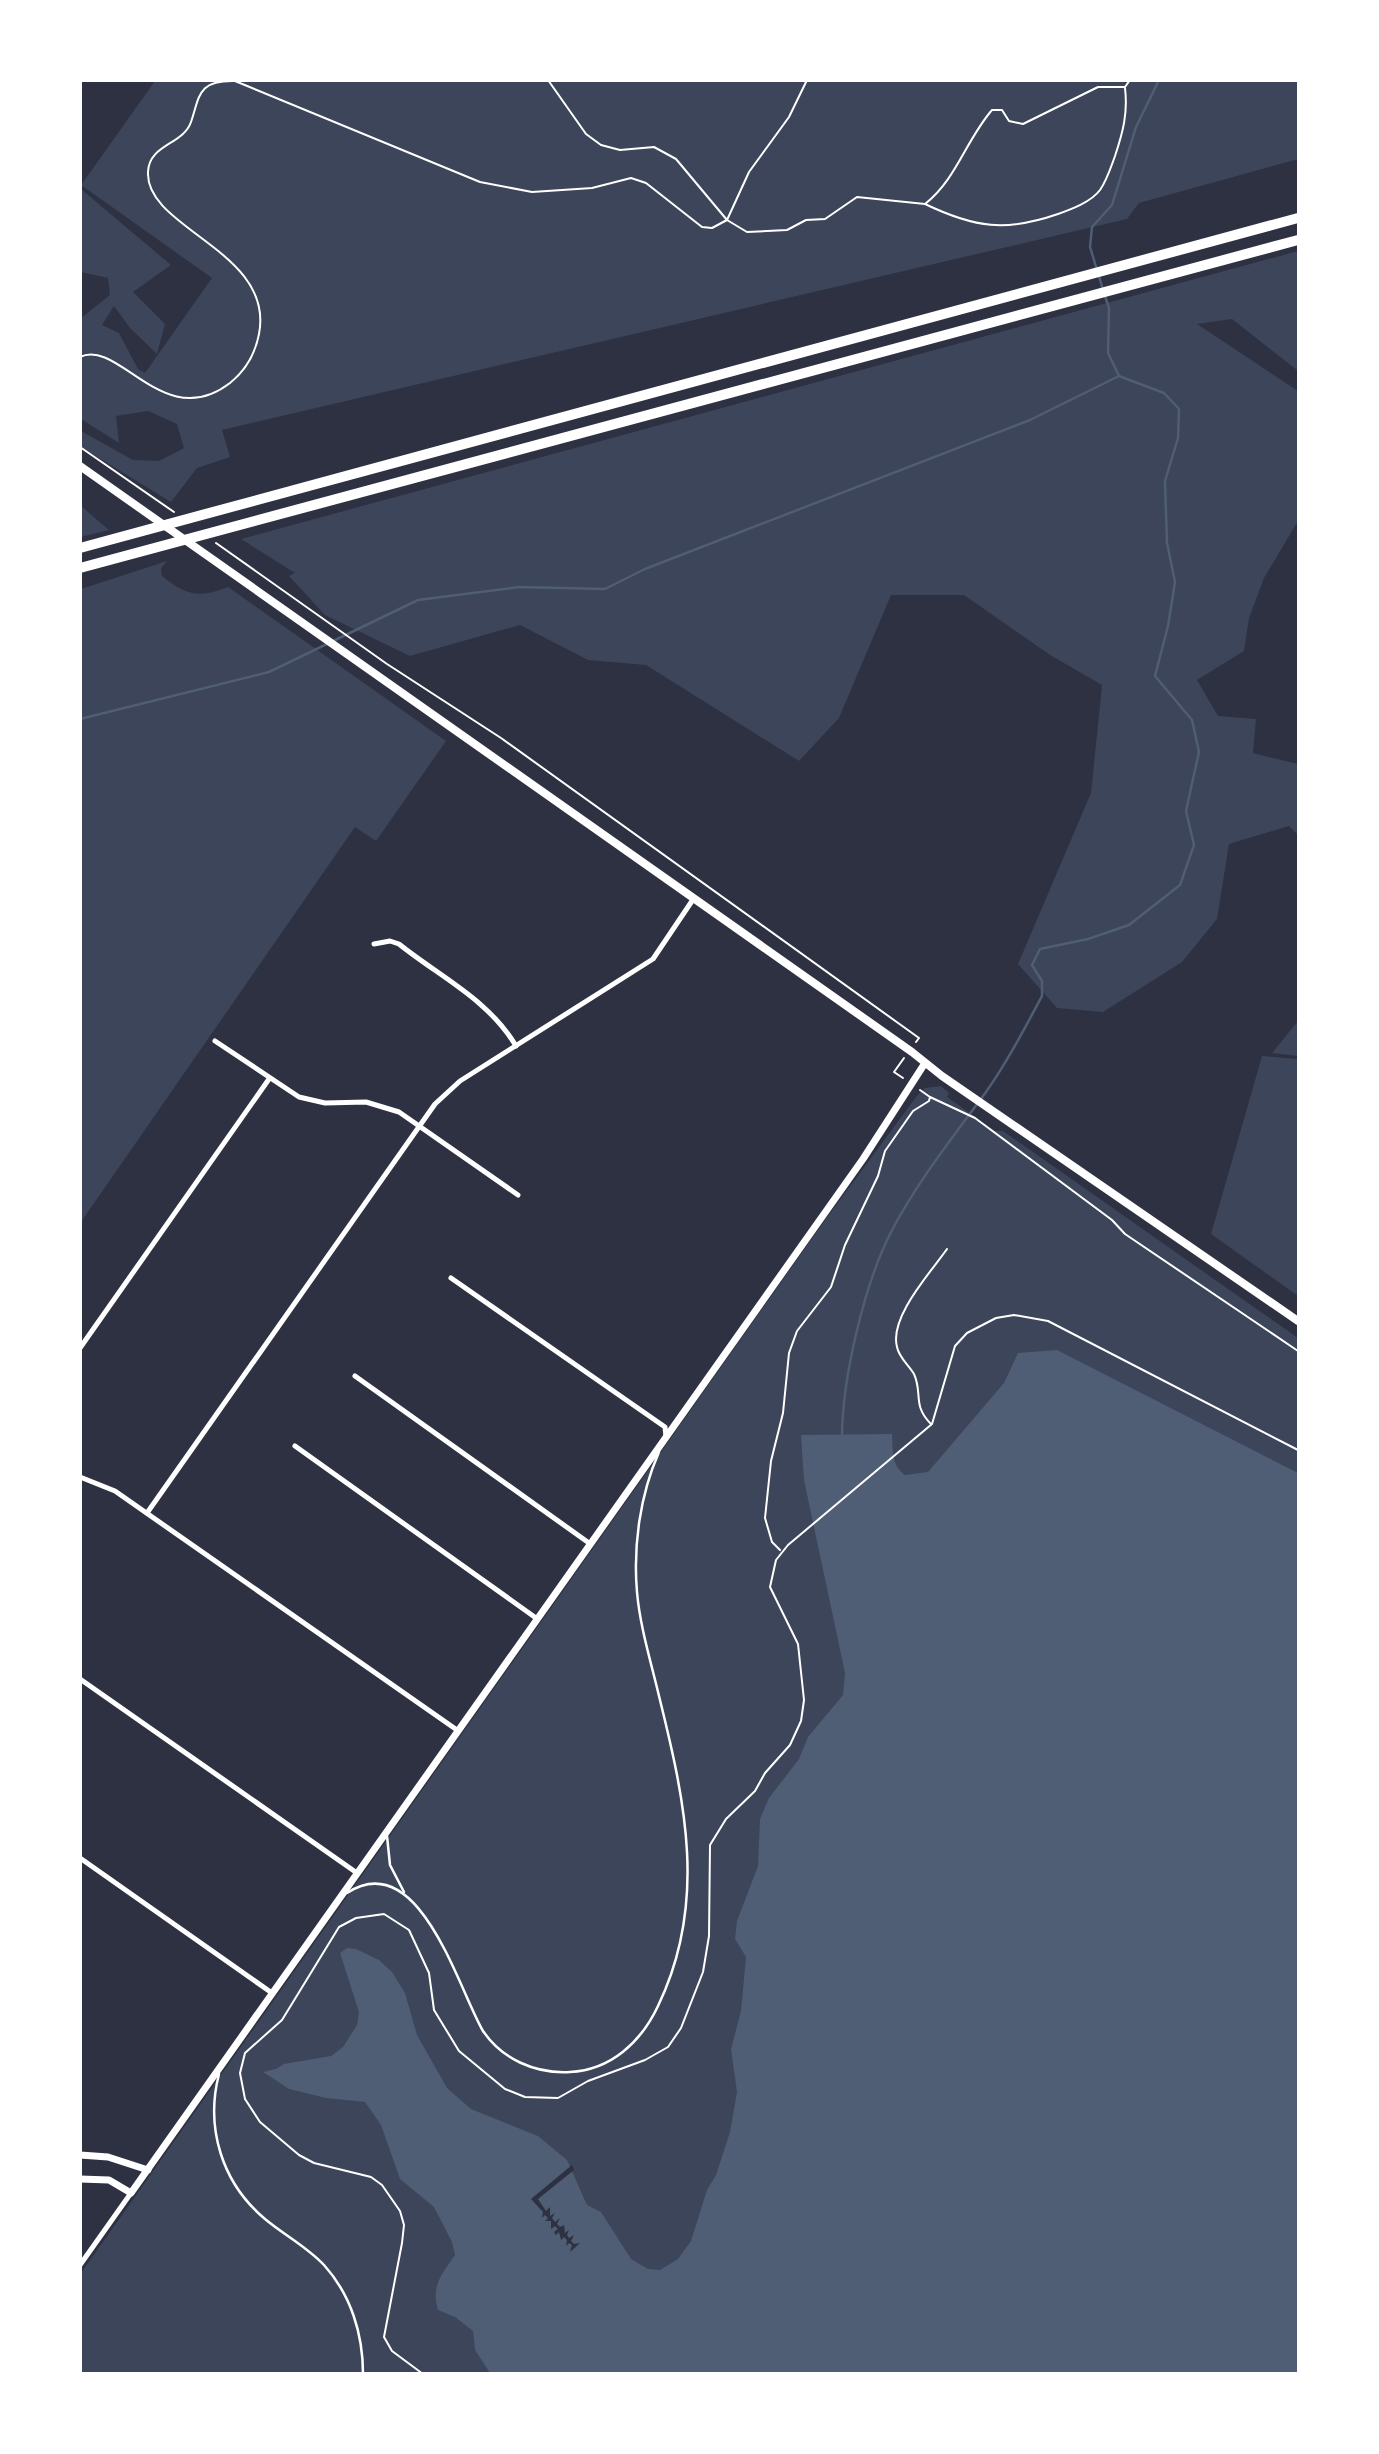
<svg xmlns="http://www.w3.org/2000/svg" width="1379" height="2454" viewBox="0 0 1379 2454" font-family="'Space Grotesk',sans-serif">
<rect width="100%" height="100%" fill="#2d3142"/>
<!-- green -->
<g fill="#3c4559">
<path d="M155,81H1298V159L1139,203L1127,219L222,430L230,457L197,468L171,502L81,447V431L133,460L159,461L184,448L177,424L148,411L116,416L119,443L81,419V318L110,295L108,278L81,272V189L171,265L133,292L165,324L157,354L130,328L114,306L102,325L119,333L138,369L145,373L212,278L81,185Z"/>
<path d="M1298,251V371L1232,319L1197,324L1298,391V521L1264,578L1249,618L1244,651L1197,680L1218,716L1256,719L1253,753L1298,764V835L1289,826L1229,844L1217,919L1182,962L1103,1012L1057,1008L1018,964L1091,793L1102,685L1050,655L964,595H891L839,718L799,761L646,665L588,660L520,625L410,656L325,615L289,576L295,573L241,539Z"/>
<path d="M81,506L109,530L81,537Z"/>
<path d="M167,561L161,568L162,576C186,596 200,598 228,587L446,741L376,841L355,827L81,1222V589Z"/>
<path d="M1298,1021V1056L1272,1053Z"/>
<path d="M1262,1056L1298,1059V1296L1211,1234Z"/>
<path d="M941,1086L949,1093L947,1097L995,1131H1003L1298,1338V2373L81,2374V2273L825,1220L916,1097L925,1088Z"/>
</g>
<!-- water -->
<path fill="#4f5d75" d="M1057,1350L1298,1473V2373H490L475,2350L473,2331L455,2317L438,2310C431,2286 441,2275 455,2255L452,2242L434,2207L400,2179L381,2125L365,2102L326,2098L289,2089L263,2072L276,2069L284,2064L331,2056L343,2047L357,2025L359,2012L340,1953L347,1948L356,1949L379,1960L392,1972L405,1993L417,2035L447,2088L471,2109L538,2136L567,2160L587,2205L601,2212L631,2259L648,2269L660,2270L678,2259L691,2241L707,2190L716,2175L730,2132L737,2092L731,2049L741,2011L746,1957L735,1939L737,1921L758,1866L760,1819L769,1798L799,1759L808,1737L843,1695L845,1673L804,1480L801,1435L892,1434C893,1450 891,1465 905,1475L928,1472L1004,1383L1018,1353Z"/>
<!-- pier -->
<path fill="#2d3142" d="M572,2165L574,2170L538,2199L546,2211L550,2207V2216L555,2213L552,2218L555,2222L560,2218L557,2224L560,2227L564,2225L565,2233L569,2230L567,2235L569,2238L574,2235L571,2241L574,2244L580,2243L570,2252L572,2245L569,2243L566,2246L567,2240L564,2237L561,2240L559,2232L556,2235L554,2232L558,2229L555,2226L551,2229V2221H545L548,2218L545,2215L542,2218L543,2212L531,2199Z"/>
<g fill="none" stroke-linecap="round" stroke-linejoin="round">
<!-- stream -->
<g stroke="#4f5d75" stroke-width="2.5">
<path d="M1097,270L1090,247L1092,227L1112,205L1136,127L1159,80"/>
<path d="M1099,276L1103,290"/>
<path d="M80,719L269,672L418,600L519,587L605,589L645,569L1030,420L1119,376"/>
<path d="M842,1438C842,1379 864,1285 891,1232C917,1182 953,1137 986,1092C1007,1062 1025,1028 1042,996V981L1032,965L1040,949L1088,939L1129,925L1180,885L1194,845L1186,811L1199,752L1192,720L1155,676L1168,626L1175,582L1167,543L1165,481L1178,438L1179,409L1164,393L1119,376L1108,353L1109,308L1105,296"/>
</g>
<!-- path -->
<g stroke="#fff" stroke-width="2">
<path d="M548,80L586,134L601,145L620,150L654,147L676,159L727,220L747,232L787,230L806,220L825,219L857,197L925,204C956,180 966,140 992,110H1002L1009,121L1023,124L1098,87H1125L1130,80"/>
<path d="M925,204C975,228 1006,232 1058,214C1072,209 1091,202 1100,190C1107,180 1111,167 1115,156C1123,132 1128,113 1125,88"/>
<path d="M80,357C119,338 164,434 230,383C246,370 255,355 259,334C275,251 145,229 148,172C149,144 183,145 191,122C200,95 198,80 235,81L480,182L532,192L592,188L631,178L646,183L702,227L712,228L727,220L749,172L789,117L807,80"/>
<path d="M80,447L174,512"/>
<path d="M216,543L387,664L501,738L919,1038L916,1042"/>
<path d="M903,1078L894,1072L904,1058"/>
<path d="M920,1090L930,1097"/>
<path d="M931,1424C912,1405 923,1394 914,1374C909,1365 899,1358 897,1347C889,1317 931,1272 947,1249"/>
<path d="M780,1550L772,1542L765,1518L771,1461L783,1413L789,1353L797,1331L831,1287L845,1245L878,1176L885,1151L913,1111L929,1101L930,1097L975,1118L1112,1220L1125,1234L1298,1351"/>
<path d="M423,2374L392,2351L384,2337L402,2243L404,2225L400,2211L382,2185L371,2177L314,2163L299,2155L260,2122L245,2099L240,2073L245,2053L282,2020L339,1927L356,1918L384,1914L409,1930L429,1973L434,2010L459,2051L505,2089L525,2097L558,2098L588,2081L645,2060L668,2047L681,2028L703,1972L709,1936L710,1845L726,1819L755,1791L765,1773L790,1745L801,1721L804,1700L798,1644L770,1587L776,1560L788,1545L932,1424L955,1346L967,1333L996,1318L1014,1315L1048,1321L1298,1450"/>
</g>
<!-- service -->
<g stroke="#fff" stroke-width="2.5">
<path d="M387,1836L390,1865L404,1892"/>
<path d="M347,1893C419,1846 458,1988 483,2031C502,2059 535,2074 570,2072C611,2070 641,2042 658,2006C708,1903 685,1801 659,1696C651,1662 640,1627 637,1592C633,1546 640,1495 659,1452"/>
<path d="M219,2074C205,2128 222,2183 265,2219C284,2235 306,2246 324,2265C351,2295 363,2334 363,2374"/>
</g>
<!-- minor -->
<g stroke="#fff" stroke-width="5">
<path d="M374,944L390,941L399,944C440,977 488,999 516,1046"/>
<path d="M215,1041L299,1097L325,1103L366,1102L399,1112L518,1195"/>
<path d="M451,1278L665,1427L666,1437"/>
<path d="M80,1348L269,1079"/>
<path d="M355,1376L589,1543"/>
<path d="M295,1446L536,1618"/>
<path d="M80,1477L115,1491L457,1730"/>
<path d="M147,1513L435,1104L460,1081L653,959L694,898"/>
<path d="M80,1679L357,1873"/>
<path d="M80,1858L272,1993"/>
<path d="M80,2265L131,2193"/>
</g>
<!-- tertiary -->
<g stroke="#fff" stroke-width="7">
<path d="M80,2155L108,2157L148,2170"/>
<path d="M80,2179L109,2180L131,2193L863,1159L925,1063"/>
</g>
<!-- secondary -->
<path stroke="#fff" stroke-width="8" d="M80,466L912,1052L942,1076L1298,1321"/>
<!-- motorway -->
<g stroke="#fff" stroke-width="10">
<path d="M80,548L1298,218"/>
<path d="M80,568L1298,240"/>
</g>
</g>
<!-- border -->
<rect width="1379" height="2454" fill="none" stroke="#ffffff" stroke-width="164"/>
</svg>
